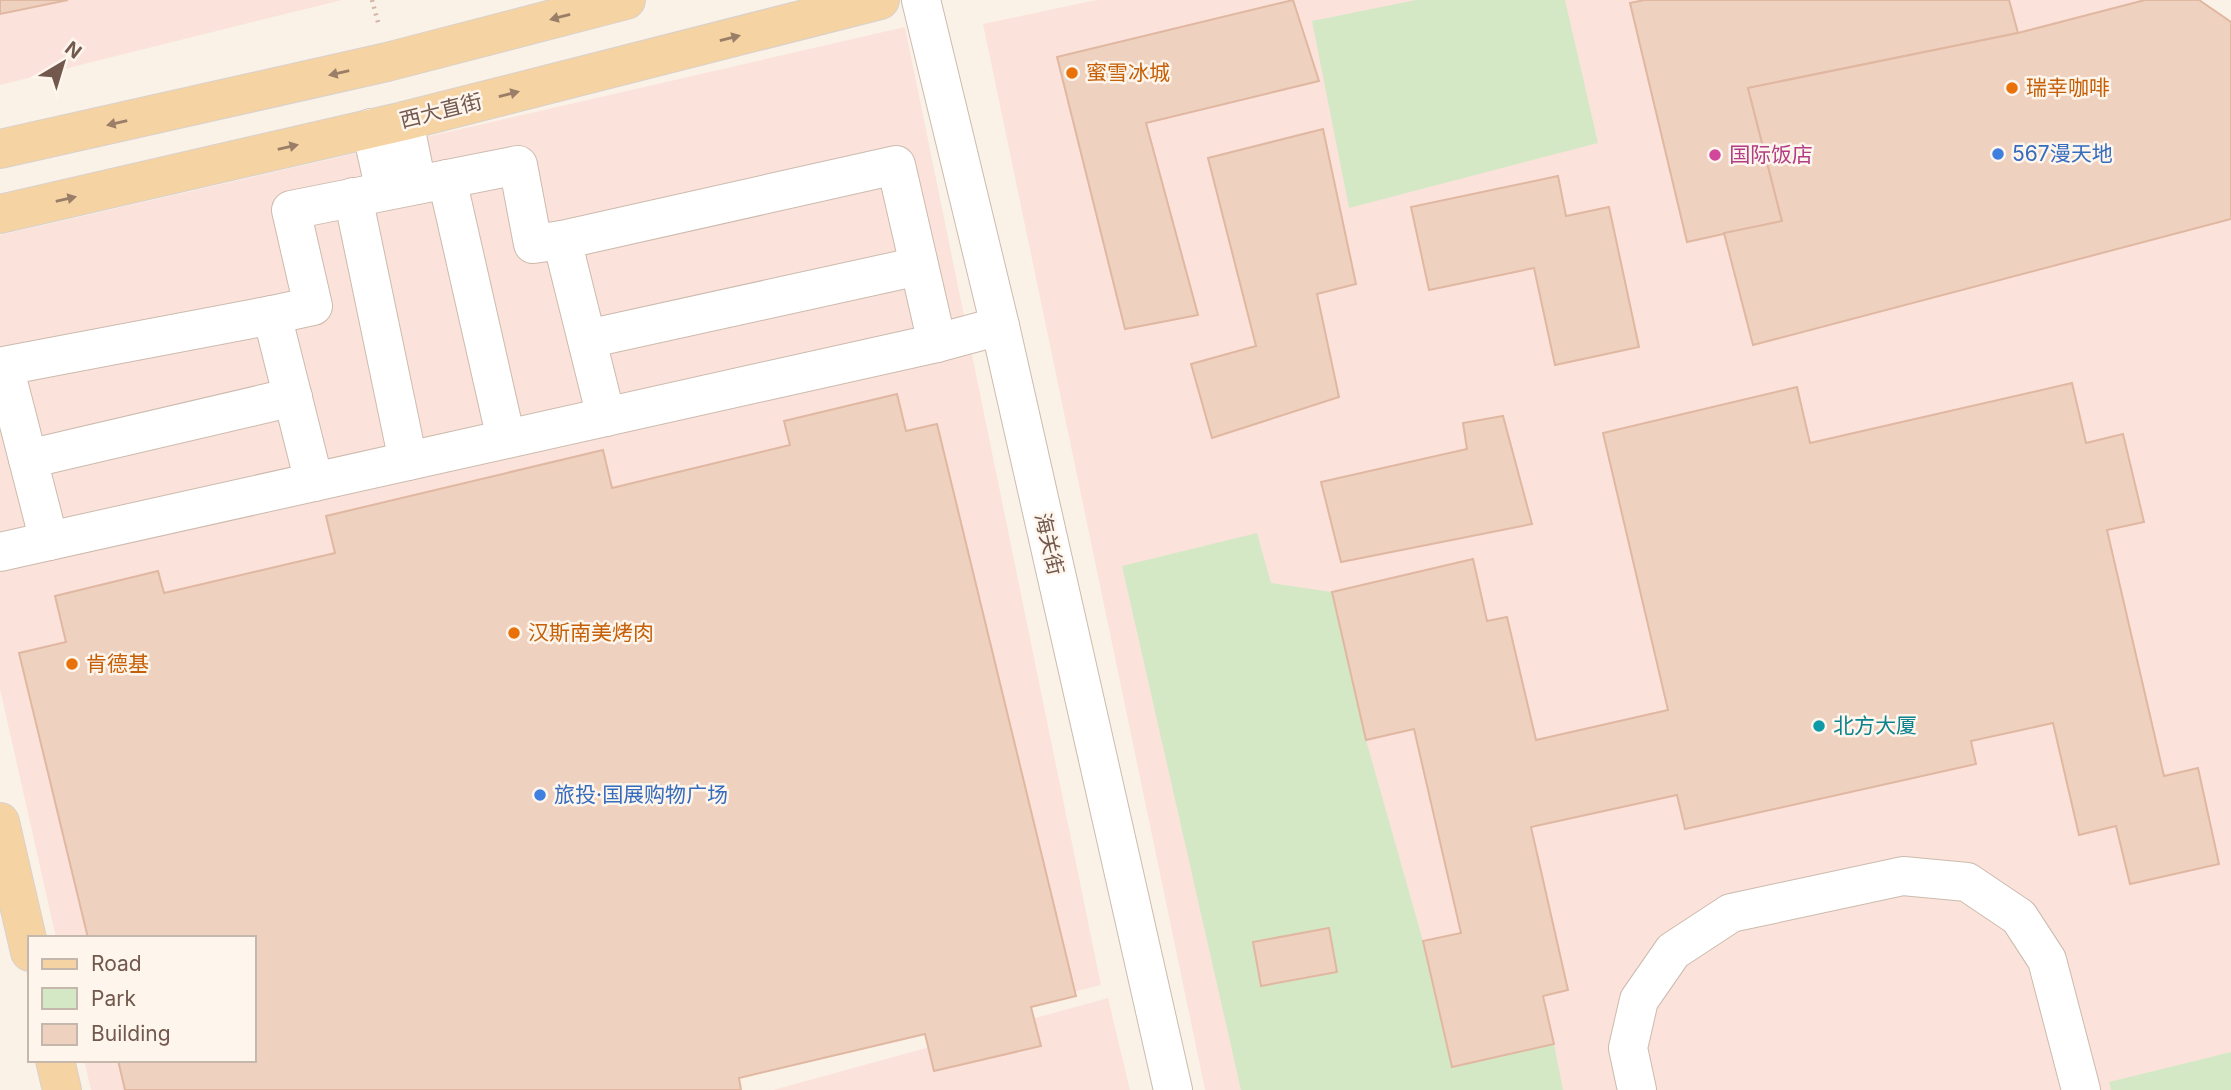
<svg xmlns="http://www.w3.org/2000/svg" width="2231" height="1090" viewBox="0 0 2231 1090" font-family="Inter,'Noto Sans SC',sans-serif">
<rect width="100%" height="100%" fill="#fbf2e7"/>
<!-- commercial -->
<g fill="#fbe3db">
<path d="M0,0H342L0,85Z"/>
<path d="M1096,0H2197L2231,24V1090H1205L983,24Z"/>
<path d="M905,27L1101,985L690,1090H91L84,1060H254V938H56L0,689V235Z"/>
<path d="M1108,998L1130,1090H773Z"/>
</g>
<!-- green -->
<g fill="#d5e8c6">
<path d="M1416,0H1565L1598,143L1349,208L1312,21Z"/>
<path d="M1257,533L1271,583L1332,592L1366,740L1423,941L1452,1067L1554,1044L1563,1090H1241L1122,566Z"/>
<path d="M2231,1052V1090H2111L2109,1082Z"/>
</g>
<!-- building -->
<g fill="#efd1c0" stroke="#e0b7a1" stroke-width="2">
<path d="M0,0H68L0,14Z"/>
<path d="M1293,0L1319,81L1146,123L1198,315L1125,329L1057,57Z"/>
<path d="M1644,0H2009L2018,33L1748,88L1782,221L1687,242L1630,3Z"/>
<path d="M2145,0H2199L2231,22V219L1753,345L1724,233L1782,221L1748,88L2018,33Z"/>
<path d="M1323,129L1356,284L1317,294L1339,397L1212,438L1191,364L1256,346L1208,158Z"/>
<path d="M1558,176L1566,216L1609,207L1639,347L1555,365L1534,268L1429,290L1411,207Z"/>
<path d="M2072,383L2086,443L2123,434L2144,522L2107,530L2164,776L2198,768L2219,864L2130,884L2116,826L2079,835L2053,723L1971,741L1976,764L1685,829L1677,795L1531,827L1568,990L1543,996L1554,1044L1452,1067L1423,941L1461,933L1414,729L1366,740L1332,592L1473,559L1487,621L1507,617L1536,740L1668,710L1603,433L1797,387L1810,443Z"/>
<path d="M897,394L906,431L937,424L1076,996L1031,1007L1041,1046L934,1071L925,1034L739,1078L741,1090H125L118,1060H254V938H88L19,653L66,642L55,596L158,571L164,593L335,553L326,516L603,450L612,488L790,445L784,421Z"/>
<path d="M1503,416L1532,524L1341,562L1321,482L1467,449L1463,423Z"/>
<path d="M1329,928L1337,972L1261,986L1253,942Z"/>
</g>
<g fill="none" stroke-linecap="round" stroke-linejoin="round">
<defs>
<g id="minor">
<path d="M921,0L1000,326L1173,1090"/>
<path d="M404,121L417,185"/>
<path d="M371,128L385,191"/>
<path d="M447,179L506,439"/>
<path d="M353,197L408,461"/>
<path d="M272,315L313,306L291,210L518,165L533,244L562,240"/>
<path d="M587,339L919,266"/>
<path d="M606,417L562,240L896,165L937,343"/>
<path d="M28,459L293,397"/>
<path d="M49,541L4,366L272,315L314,482"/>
<path d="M0,552L937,343L1000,326"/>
<path d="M1637,1090L1628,1048L1639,1000L1673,951L1731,913L1903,876L1967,882L2019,917L2047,960L2081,1090"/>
</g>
<g id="major">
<path d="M0,149L387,62L626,0"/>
<path d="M0,214L404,121L880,0"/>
<path d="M0,822L30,952"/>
<path d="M55,1060L62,1090"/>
</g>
</defs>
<!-- minor casing -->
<use href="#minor" stroke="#ccbaad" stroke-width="40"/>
<!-- major casing -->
<use href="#major" stroke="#d8d1cd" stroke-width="40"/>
<!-- path -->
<path stroke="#d4b4a3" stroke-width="4.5" stroke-dasharray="2 5" stroke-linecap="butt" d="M372,0L379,26"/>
<!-- minor -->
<use href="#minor" stroke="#fff" stroke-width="38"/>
<!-- major -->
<use href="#major" stroke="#f5d3a3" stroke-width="38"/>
</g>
<!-- one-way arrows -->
<defs><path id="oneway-solid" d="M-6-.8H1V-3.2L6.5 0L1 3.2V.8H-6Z" transform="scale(1.75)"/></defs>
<g fill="#9a7e67">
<use href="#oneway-solid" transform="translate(560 17) rotate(165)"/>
<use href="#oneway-solid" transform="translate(730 38) rotate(-14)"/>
<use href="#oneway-solid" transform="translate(339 73) rotate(167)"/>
<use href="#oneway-solid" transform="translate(509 94) rotate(-14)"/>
<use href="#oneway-solid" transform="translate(117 123) rotate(167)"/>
<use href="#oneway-solid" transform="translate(288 147) rotate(-13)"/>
<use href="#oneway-solid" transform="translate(66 199) rotate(-13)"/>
</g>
<!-- markers -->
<g fill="#e8710a" stroke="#fef6ed" stroke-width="2.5">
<circle cx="1072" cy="73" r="7"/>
<circle cx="2012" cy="88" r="7"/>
<circle cx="514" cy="633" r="7"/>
<circle cx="72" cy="664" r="7"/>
</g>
<g fill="#3f7fe0" stroke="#fef6ed" stroke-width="2.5">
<circle cx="1998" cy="154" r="7"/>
<circle cx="540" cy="795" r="7"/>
</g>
<circle fill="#d1479c" stroke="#fef6ed" stroke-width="2.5" cx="1715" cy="155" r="7"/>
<circle fill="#0f9aa8" stroke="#fef6ed" stroke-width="2.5" cx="1819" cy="726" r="7"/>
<g text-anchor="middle" stroke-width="5" stroke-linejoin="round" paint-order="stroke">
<!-- food labels -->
<g font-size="21" fill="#c56008" stroke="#fef6ed" text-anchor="start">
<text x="1086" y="80">蜜雪冰城</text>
<text x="2026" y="95">瑞幸咖啡</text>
<text x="528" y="640">汉斯南美烤肉</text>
<text x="86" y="671">肯德基</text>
</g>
<!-- street labels -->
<g font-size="21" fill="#73594d" stroke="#fef6ed">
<text transform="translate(441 111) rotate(-14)" y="7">西大直街</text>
<text transform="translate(1049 544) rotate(77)" y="7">海关街</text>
</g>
<!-- shop labels -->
<g font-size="21" fill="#366cbe" stroke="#fef6ed" text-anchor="start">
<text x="2012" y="161">567漫天地</text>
<text x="554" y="802">旅投·国展购物广场</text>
</g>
<!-- hotel labels -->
<g font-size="21" fill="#b23c85" stroke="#fef6ed" text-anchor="start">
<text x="1729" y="162">国际饭店</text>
</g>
<!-- culture labels -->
<g font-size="21" fill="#0d838f" stroke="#fef6ed" text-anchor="start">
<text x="1833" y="733">北方大厦</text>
</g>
</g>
<!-- legend -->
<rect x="28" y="936" width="228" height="126" fill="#fef6ed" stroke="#c6b7ad" stroke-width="2"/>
<rect x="42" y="959" width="35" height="10" fill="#f5d3a3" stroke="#c6b7ad" stroke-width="2"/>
<text x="91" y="971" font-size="21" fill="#73594d">Road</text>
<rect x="42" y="988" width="35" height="21" fill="#d5e8c6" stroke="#c6b7ad" stroke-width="2"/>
<text x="91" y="1006" font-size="21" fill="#73594d">Park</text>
<rect x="42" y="1024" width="35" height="21" fill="#efd1c0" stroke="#c6b7ad" stroke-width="2"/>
<text x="91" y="1041" font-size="21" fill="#73594d">Building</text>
<!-- north arrow -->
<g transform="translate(63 63) rotate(38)" stroke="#fef6ed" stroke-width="5" paint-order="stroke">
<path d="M0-5L12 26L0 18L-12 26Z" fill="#73594d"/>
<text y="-10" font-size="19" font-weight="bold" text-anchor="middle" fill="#73594d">N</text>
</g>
</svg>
